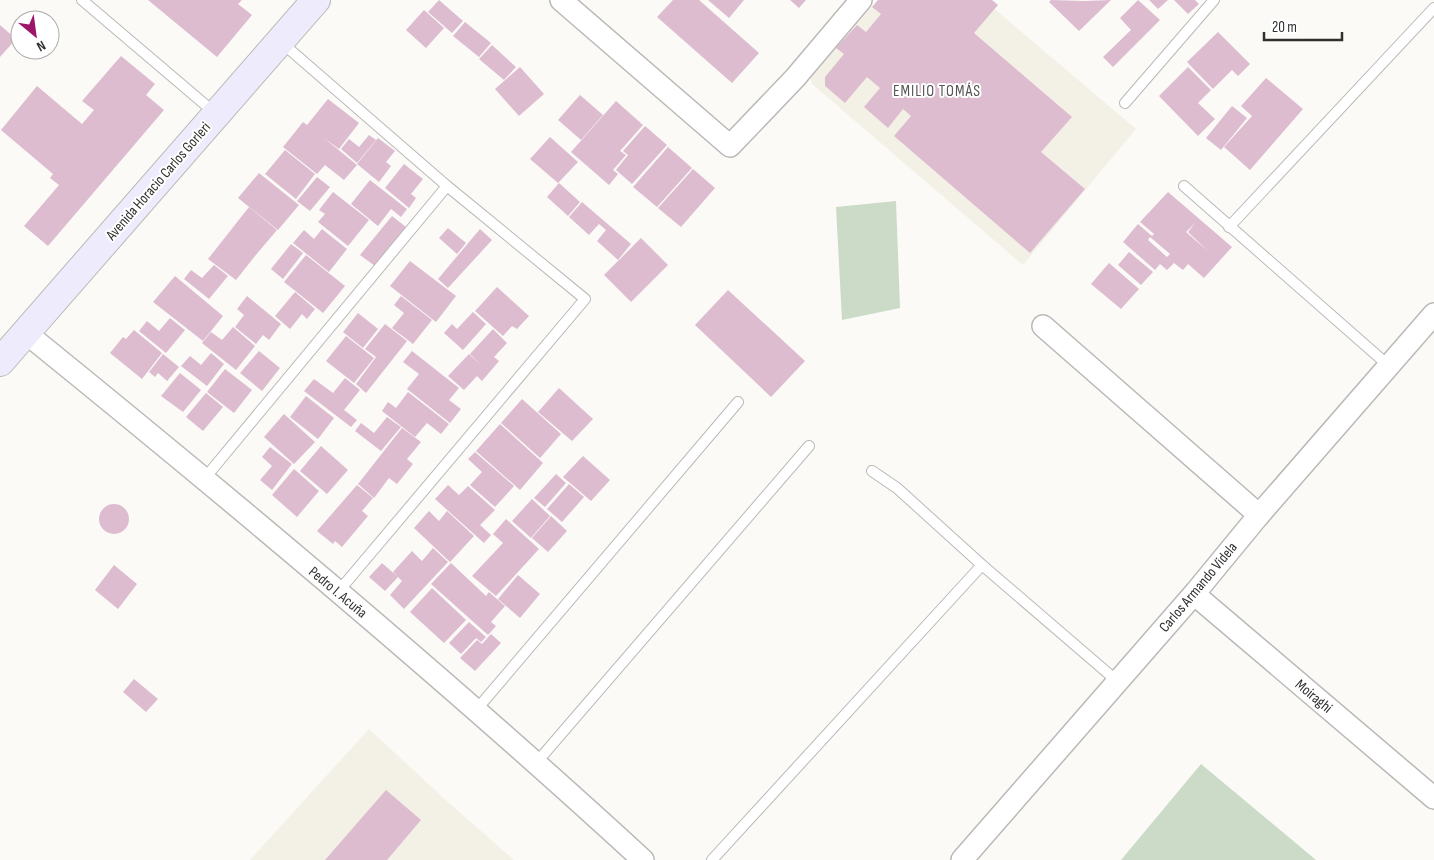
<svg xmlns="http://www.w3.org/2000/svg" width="1434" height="860" viewBox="0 0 1434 860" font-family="'Sofia Sans Condensed',sans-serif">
<rect width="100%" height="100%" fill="#fbfaf7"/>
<!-- built -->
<g fill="#f3f0e6">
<path d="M878,0H984L1136,129L1023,265L812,84L810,74L836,48Z"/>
<path d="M369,729L449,803L514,860H250Z"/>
</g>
<!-- green -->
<g fill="#cbdbc7">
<path d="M896,201L900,308L842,320L836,207Z"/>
<path d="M1201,764L1316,860H1121Z"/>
</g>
<!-- building -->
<g fill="#debcd0" fill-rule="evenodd">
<path d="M148,0H242L238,4L252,15L217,57Z"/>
<path d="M439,0L463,21L452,33L428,12Z"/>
<path d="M673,0H699L759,53L732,83L657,17Z"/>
<path d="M708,0H744L729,18Z"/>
<path d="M790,0H806L799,8Z"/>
<path d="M878,0H992L998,5L974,33L1072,117L1041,152L1085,189L1030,253L894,136L911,116L903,109L888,128L864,107L880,88L867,77L845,103L825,86V77L844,54L836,48L857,25L866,32L881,14L872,7Z"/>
<path d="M1051,0L1084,1L1111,0L1079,31L1049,2Z"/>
<path d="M1138,0L1160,20L1113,67L1103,57L1131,30L1120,18Z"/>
<path d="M1149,0H1168L1158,9Z"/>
<path d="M1174,0H1195L1199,4L1188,14Z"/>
<path d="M424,10L444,28L426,48L406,30Z"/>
<path d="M465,22L491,43L479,57L453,36Z"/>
<path d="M0,25L16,39L0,57Z"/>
<path d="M1218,32L1250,64L1238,76L1232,70L1213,89L1187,62Z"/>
<path d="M492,45L516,67L504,80L479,59Z"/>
<path d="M121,56L155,84L146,95L164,110L48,246L24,226L59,185L50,178L53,174L1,130L37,86L82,124L94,110L82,101Z"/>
<path d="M520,67L544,94L519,116L495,89Z"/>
<path d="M1188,67L1211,90L1198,103L1215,119L1198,136L1159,96Z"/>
<path d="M1266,78L1303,109L1250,170L1224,147L1252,116L1241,106Z"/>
<path d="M580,95L603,115L581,140L558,120Z"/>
<path d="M328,99L359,123L339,149L324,138L357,165L344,180L325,165L317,174L283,147L303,122L307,125Z"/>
<path d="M616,101L643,125L620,151L626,155L613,170L618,174L609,185L571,152Z"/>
<path d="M1232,106L1247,118L1221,150L1206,138Z"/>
<path d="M645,126L667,145L632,184L616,170L628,155L623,151Z"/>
<path d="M369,135L376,140L357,163L341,149L349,139L359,147Z"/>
<path d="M550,137L578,162L558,183L530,159Z"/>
<path d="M378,138L395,151L386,162L391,166L379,182L357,164Z"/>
<path d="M668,147L692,168L657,207L633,187Z"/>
<path d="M285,150L315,174L296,199L265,174Z"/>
<path d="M404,164L423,179L411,194L416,198L409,208L385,188Z"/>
<path d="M693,169L715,188L681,227L658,208Z"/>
<path d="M259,173L299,205L278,230L238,198Z"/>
<path d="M317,177L330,187L310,211L297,201Z"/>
<path d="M370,180L407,209L401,217L391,209L378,226L351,204Z"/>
<path d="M559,183L580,202L568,216L547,197Z"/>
<path d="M333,192L369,220L348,246L318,222L325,214L319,210Z"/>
<path d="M1168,192L1232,247L1204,278L1188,264L1183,270L1174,263L1167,270L1160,264L1155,270L1123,242L1138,224L1152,236L1154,234L1140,222ZM1195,223L1188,232L1208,251L1186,232ZM1150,237L1170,254L1167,257L1148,240Z"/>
<path d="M582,202L631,244L618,260L597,241L606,230L599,224L589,235L569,217Z"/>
<path d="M249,207L277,230L255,256L232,237L255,256L236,280L208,259Z"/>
<path d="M392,216L406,227L375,266L360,255Z"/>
<path d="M448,228L466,243L457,254L439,238Z"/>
<path d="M322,229L347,249L329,272L293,243L304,230L314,239Z"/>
<path d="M480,229L492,240L448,288L438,279Z"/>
<path d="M641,238L668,265L631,302L604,275Z"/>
<path d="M291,244L303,253L283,279L271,269Z"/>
<path d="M1129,252L1153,272L1141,285L1118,265Z"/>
<path d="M306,255L345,286L323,313L284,282Z"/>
<path d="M410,261L456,296L436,322L390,286Z"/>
<path d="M1109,263L1139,289L1121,309L1091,284Z"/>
<path d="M214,265L228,276L209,299L184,279L191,270L202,278Z"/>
<path d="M175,276L223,316L203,341L153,302Z"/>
<path d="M497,287L529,316L517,329L512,326L503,336L475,311Z"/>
<path d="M728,290L805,361L771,397L695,325Z"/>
<path d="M295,292L315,309L307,319L302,314L290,329L275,316Z"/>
<path d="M247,296L281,324L269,340L263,335L256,344L235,327L244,315L237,309Z"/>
<path d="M401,296L432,320L413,344L392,328L404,313L394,305Z"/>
<path d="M473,312L486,324L463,350L444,333L452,324L457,329Z"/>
<path d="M358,313L378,329L363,348L343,332Z"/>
<path d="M170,318L185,330L166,353L139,331L147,321L159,331Z"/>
<path d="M385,324L407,341L366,393L356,384L376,357L365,349Z"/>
<path d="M233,327L255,346L236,370L202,343L211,332L222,340Z"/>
<path d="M493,329L507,343L494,357L499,361L482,381L477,376L464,390L448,376L469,354L482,366L470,354Z"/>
<path d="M134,330L162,353L142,379L110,353L123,337L126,339Z"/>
<path d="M346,336L374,358L354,383L326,361Z"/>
<path d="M259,351L280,368L262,391L240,373Z"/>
<path d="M412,351L459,388L449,400L461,409L450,423L407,389L419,374L403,362Z"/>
<path d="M211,353L224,364L207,386L181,366L190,356L201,365Z"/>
<path d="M163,354L179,367L167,381L158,373L155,377L149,372Z"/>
<path d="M225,369L252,390L234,413L207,392Z"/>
<path d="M180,373L201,390L183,412L161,396Z"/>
<path d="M345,378L360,390L344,410L357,420L351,427L304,391L314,379L333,393Z"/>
<path d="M559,388L593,419L572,441L538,412Z"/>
<path d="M408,392L449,424L441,434L427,423L415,437L382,411L388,402L396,408Z"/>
<path d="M206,393L223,407L203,431L186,417Z"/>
<path d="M306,396L334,418L318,439L290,417Z"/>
<path d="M522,399L561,434L540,458L501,423Z"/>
<path d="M284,414L315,442L294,464L264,437Z"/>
<path d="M387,417L401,427L381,451L355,431L361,423L374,433Z"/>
<path d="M500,424L543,463L520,490L476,451Z"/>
<path d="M402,428L421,442L407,459L413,464L397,484L389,478L374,498L358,484Z"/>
<path d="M321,446L348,470L327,494L300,471Z"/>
<path d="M270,447L292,464L272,490L260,480L272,466L262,457Z"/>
<path d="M475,452L514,486L495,507L470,485L482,472L468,459Z"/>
<path d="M583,456L610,480L591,501L563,477Z"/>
<path d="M294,469L319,491L297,517L272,495Z"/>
<path d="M556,474L566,483L545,507L534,498Z"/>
<path d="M569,484L584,497L562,522L547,509Z"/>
<path d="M357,485L373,498L362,511L368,516L342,547L335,541L333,544L317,531Z"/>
<path d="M448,485L459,495L468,486L495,510L480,525L491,535L484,543L435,499Z"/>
<path d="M532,499L550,516L531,538L512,521Z"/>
<circle cx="114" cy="519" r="15"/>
<path d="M429,511L439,521L447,511L474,536L450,562L414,528Z"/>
<path d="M551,516L567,531L548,552L532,538Z"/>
<path d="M506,519L539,549L496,596L472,576L503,543L493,534Z"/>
<path d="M433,548L448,562L404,609L390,595L402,581L393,572L412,551L422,561Z"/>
<path d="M382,563L398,577L385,591L369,577Z"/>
<path d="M451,563L486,596L489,592L505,606L491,622L496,626L488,635L431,584Z"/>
<path d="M114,565L137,584L118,609L95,590Z"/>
<path d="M518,575L540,594L520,618L498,599Z"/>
<path d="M432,588L466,620L444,643L410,612Z"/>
<path d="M469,622L486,637L481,642L476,638L461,654L449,643Z"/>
<path d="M491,634L501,643L475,671L460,658L477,640L482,644Z"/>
<path d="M134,679L158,699L146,712L123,692Z"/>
<path d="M386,790L421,820L387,860H325Z"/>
</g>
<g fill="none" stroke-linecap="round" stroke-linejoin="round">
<defs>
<g id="lane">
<path d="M82,0L215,113"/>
<path d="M281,42L447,186L585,299L338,592"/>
<path d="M1125,103L1214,0"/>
<path d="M1184,186L1389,366"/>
<path d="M1229,227L1434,8"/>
<path d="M872,471L897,488L982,565L1117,681"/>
<path d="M205,478L447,186"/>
<path d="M477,709L738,402"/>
<path d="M537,762L809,446"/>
<path d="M712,860L982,565"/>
</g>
<g id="street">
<path d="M561,0L730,146L795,78L861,0"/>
<path d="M1043,326L1259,515"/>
<path d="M26,333C236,503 444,677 643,860"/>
<path d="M1194,594L1434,798"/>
<path d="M962,860L1194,594L1259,515L1434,314"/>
</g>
<path id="secondary" d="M0,362L316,0"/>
</defs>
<!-- lane casing -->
<use href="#lane" stroke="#bab9b7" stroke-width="12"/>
<!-- street casing -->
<use href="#street" stroke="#bab9b7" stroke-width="24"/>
<!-- secondary casing -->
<use href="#secondary" stroke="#bab9b7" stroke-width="30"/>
<!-- lane -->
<use href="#lane" stroke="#fff" stroke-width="10"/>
<!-- street -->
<use href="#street" stroke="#fff" stroke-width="21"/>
<!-- secondary -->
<use href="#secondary" stroke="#eeecfc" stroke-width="28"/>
</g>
<g text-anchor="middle" stroke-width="4" stroke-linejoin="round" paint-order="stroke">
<!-- street labels -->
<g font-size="15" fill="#30302e" stroke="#fff">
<text transform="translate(158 181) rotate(-49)" y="5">Avenida Horacio Carlos Gorleri</text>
<text transform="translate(1198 587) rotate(-50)" y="5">Carlos Armando Videla</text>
<text transform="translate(338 592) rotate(40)" y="5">Pedro I. Acuña</text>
<text transform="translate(1314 696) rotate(40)" y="5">Moiraghi</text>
</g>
<!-- neighbourhood labels -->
<g font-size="16" letter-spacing="1" fill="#565553" stroke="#fff">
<text x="937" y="96">EMILIO TOMÁS</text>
</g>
</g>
<!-- north arrow -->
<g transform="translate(35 35) rotate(151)"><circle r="24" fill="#ffffff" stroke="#acacab"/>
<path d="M0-4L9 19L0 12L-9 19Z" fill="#9c1566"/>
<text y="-8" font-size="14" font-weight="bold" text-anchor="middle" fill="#30302e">N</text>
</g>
<!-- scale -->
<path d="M1264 32v8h78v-8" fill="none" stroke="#30302e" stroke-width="2.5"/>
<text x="1272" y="32" font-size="15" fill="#30302e" stroke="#ffffff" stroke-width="4" paint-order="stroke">20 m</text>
</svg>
